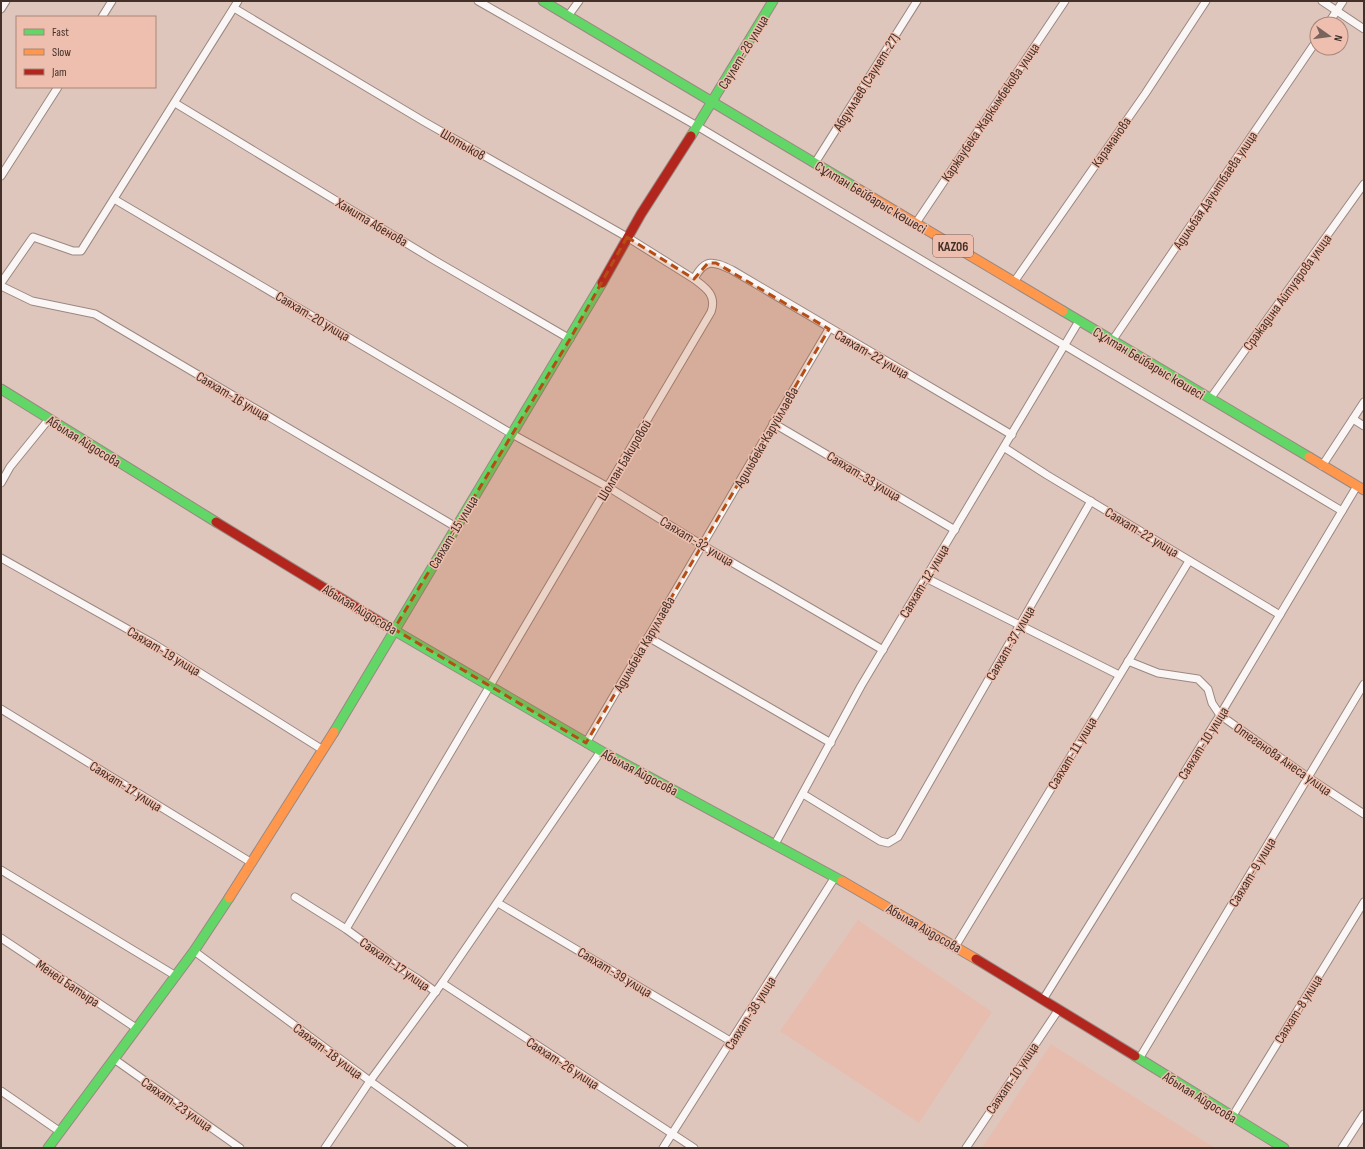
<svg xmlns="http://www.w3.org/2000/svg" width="1365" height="1149" viewBox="0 0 1365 1149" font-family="'Sofia Sans Condensed',sans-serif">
<rect width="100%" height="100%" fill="#dfc6bd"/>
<!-- built -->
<g fill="#e6bdae">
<path d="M858,920L992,1012L919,1123L780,1031Z"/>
<path d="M1051,1044L1215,1148H982Z"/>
</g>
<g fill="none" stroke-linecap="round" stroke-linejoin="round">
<defs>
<g id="street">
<path d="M478,1L697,126L1342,511"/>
<path d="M1322,1L1364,29"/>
<path d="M234,8L423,121L627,237L694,279"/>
<path d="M1,9L6,1"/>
<path d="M568,16L579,1"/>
<path d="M102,17L112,1"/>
<path d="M1328,24L1343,1"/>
<path d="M175,103L434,260L570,339"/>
<path d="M815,163L917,1"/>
<path d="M1,176L58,87"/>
<path d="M114,199L512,434L608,487L702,545L883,650"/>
<path d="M916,223L1065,1"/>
<path d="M1014,282L1145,94L1206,1"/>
<path d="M1,283L33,237L73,251H81L238,1"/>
<path d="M1,286L32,301L95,314L456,527"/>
<path d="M1112,341L1317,40"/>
<path d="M1210,399L1364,184"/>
<path d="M1353,419L1364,426"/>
<path d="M773,423L955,530"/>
<path d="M1005,448L1047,475L1280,615"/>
<path d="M1322,466L1364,402"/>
<path d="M1,483L10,467L49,419"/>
<path d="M1,558L154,644L323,750"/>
<path d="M926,578L1119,675"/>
<path d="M648,637L831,743"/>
<path d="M1128,661L1158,673L1198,679L1208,689L1212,703L1220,715L1309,778L1364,814"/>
<path d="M1,709L252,863"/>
<path d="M586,743L829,329"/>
<path d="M803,794L880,841L888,843L898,837L1091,501"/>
<path d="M775,844L861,686L1079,321"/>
<path d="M1,870L176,976"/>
<path d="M295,897L346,929L391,962L418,979L436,992"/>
<path d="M498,903L732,1042"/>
<path d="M346,929L711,312C717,295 706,288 694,279C705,258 713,261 732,270L1012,435"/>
<path d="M1,938L136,1028"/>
<path d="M955,947L1189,561"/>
<path d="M194,951L370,1081L464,1148"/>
<path d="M442,983L601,751"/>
<path d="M1044,998L1220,715L1357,486"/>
<path d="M114,1059L240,1148"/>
<path d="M1139,1059L1364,684"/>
<path d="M1,1091L59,1131"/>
<path d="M1232,1117L1364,902"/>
<path d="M325,1148L370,1081L442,983L694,1148"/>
<path d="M663,1148L835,877"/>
<path d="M966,1148L1059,1009"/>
<path d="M1342,1148L1364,1114"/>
</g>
<g id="fast">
<path d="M543,1L860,190"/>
<path d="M691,136L773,1"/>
<path d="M1063,311L1309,457"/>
<path d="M1,389L216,522"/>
<path d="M385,625L601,751L842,881"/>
<path d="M334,732L602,283"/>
<path d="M1135,1056L1284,1148"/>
<path d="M48,1148L194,951L229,898"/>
</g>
<g id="slow">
<path d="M860,190L1063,311"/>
<path d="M1309,457L1364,490"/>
<path d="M842,881L976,959"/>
<path d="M229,898L334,732"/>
</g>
<g id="jam">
<path d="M602,283L641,214L691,136"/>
<path d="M216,522L385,625"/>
<path d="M976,959L1135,1056"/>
</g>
</defs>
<!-- street casing -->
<use href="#street" stroke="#9a8881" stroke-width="9"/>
<!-- fast casing -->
<use href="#fast" stroke="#9a8881" stroke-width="11"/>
<!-- slow casing -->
<use href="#slow" stroke="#9a8881" stroke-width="11"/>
<!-- jam casing -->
<use href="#jam" stroke="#9a8881" stroke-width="11"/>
<!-- street -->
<use href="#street" stroke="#faf6f5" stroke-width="7"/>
<!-- fast -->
<use href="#fast" stroke="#63d668" stroke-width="9"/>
<!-- slow -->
<use href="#slow" stroke="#ff974d" stroke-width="9"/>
<!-- jam -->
<use href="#jam" stroke="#b3261e" stroke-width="9"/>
</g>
<!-- marked area -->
<path fill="#b64d15" fill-opacity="0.2" stroke="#b64d15" stroke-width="3" stroke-dasharray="8 5" stroke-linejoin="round" d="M627,237L694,279L708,263H716L829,329L586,743L394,629L570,339Z"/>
<g text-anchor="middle" stroke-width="3" stroke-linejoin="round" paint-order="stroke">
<!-- shield labels -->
<rect fill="#eebfae" stroke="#765b51" stroke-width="1" x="933" y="235" width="40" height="22" rx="3"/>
<g font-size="13" font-weight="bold" fill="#423029">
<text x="953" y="251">KAZ06</text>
</g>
<!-- street labels -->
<g font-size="14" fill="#423029" stroke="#eebfae">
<text transform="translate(743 52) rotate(-59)" y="5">Саулет-28 улица</text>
<text transform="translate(866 82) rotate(-58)" y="5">Абдуллаев (Саулет-27)</text>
<text transform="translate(990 112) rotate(-56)" y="5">Каржаубека Жаркымбекова улица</text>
<text transform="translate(1111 142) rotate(-55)" y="5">Караманова</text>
<text transform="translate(463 144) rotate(30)" y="5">Шотыков</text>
<text transform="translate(1215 190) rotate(-56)" y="5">Адильбая Дауытбаева улица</text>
<text transform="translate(871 197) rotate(31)" y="5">Сұлтан Бейбарыс көшесі</text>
<text transform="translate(372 222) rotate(31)" y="5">Хамита Абенова</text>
<text transform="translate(1287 292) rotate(-54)" y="5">Сражадина Айтуарова улица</text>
<text transform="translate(313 316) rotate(31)" y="5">Саяхат-20 улица</text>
<text transform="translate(872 354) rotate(30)" y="5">Саяхат-22 улица</text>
<text transform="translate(1149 363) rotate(31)" y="5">Сұлтан Бейбарыс көшесі</text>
<text transform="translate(233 396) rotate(31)" y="5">Саяхат-16 улица</text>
<text transform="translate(766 437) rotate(-60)" y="5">Адильбека Каруйллаева</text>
<text transform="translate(84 441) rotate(32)" y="5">Абылая Айдосова</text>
<text transform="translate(624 460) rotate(-59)" y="5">Шолпан Бакировой</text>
<text transform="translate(864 476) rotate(31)" y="5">Саяхат-33 улица</text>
<text transform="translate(453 532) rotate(-59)" y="5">Саяхат-15 улица</text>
<text transform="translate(1142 532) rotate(31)" y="5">Саяхат-22 улица</text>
<text transform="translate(697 541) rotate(31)" y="5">Саяхат-32 улица</text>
<text transform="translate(924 581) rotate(-59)" y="5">Саяхат-12 улица</text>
<text transform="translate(360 609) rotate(31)" y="5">Абылая Айдосова</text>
<text transform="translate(1010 643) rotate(-60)" y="5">Саяхат-37 улица</text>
<text transform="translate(644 644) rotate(-60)" y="5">Адильбека Каруллаева</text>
<text transform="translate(164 651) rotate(31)" y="5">Саяхат-19 улица</text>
<text transform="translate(1203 743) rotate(-58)" y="5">Саяхат-10 улица</text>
<text transform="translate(1072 753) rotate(-59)" y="5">Саяхат-11 улица</text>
<text transform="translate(1283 759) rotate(35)" y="5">Отегенова Анеса улица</text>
<text transform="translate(640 772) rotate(28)" y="5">Абылая Айдосова</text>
<text transform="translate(126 786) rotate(32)" y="5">Саяхат-17 улица</text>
<text transform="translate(1252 872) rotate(-59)" y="5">Саяхат-9 улица</text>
<text transform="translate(924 928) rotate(30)" y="5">Абылая Айдосова</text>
<text transform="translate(395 964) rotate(35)" y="5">Саяхат-17 улица</text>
<text transform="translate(615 972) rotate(31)" y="5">Саяхат-39 улица</text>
<text transform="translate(68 983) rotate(34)" y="5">Меней Батыра</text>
<text transform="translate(1298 1009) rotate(-58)" y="5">Саяхат-8 улица</text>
<text transform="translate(750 1013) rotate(-58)" y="5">Саяхат-38 улица</text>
<text transform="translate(328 1051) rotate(37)" y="5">Саяхат-18 улица</text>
<text transform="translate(563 1063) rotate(33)" y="5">Саяхат-26 улица</text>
<text transform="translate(1012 1078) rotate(-56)" y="5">Саяхат-10 улица</text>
<text transform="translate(1200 1097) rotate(32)" y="5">Абылая Айдосова</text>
<text transform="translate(177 1104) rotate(35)" y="5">Саяхат-23 улица</text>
</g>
</g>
<!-- border -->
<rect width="1365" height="1149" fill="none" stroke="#423029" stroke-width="4"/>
<!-- legend -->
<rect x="16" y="16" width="140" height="72" fill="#eebfae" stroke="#a98679"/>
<rect x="24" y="29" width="20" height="6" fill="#63d668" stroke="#a98679"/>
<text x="52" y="36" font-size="12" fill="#423029">Fast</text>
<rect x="24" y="49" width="20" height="6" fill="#ff974d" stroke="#a98679"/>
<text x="52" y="56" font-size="12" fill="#423029">Slow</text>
<rect x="24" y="69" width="20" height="6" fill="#b3261e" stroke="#a98679"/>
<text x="52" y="76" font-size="12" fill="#423029">Jam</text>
<!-- north arrow -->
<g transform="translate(1329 36) rotate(104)"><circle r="19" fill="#eebfae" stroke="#a98679"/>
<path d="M0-3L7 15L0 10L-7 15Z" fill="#79645d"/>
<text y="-6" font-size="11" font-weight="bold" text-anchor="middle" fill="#423029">N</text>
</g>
</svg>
